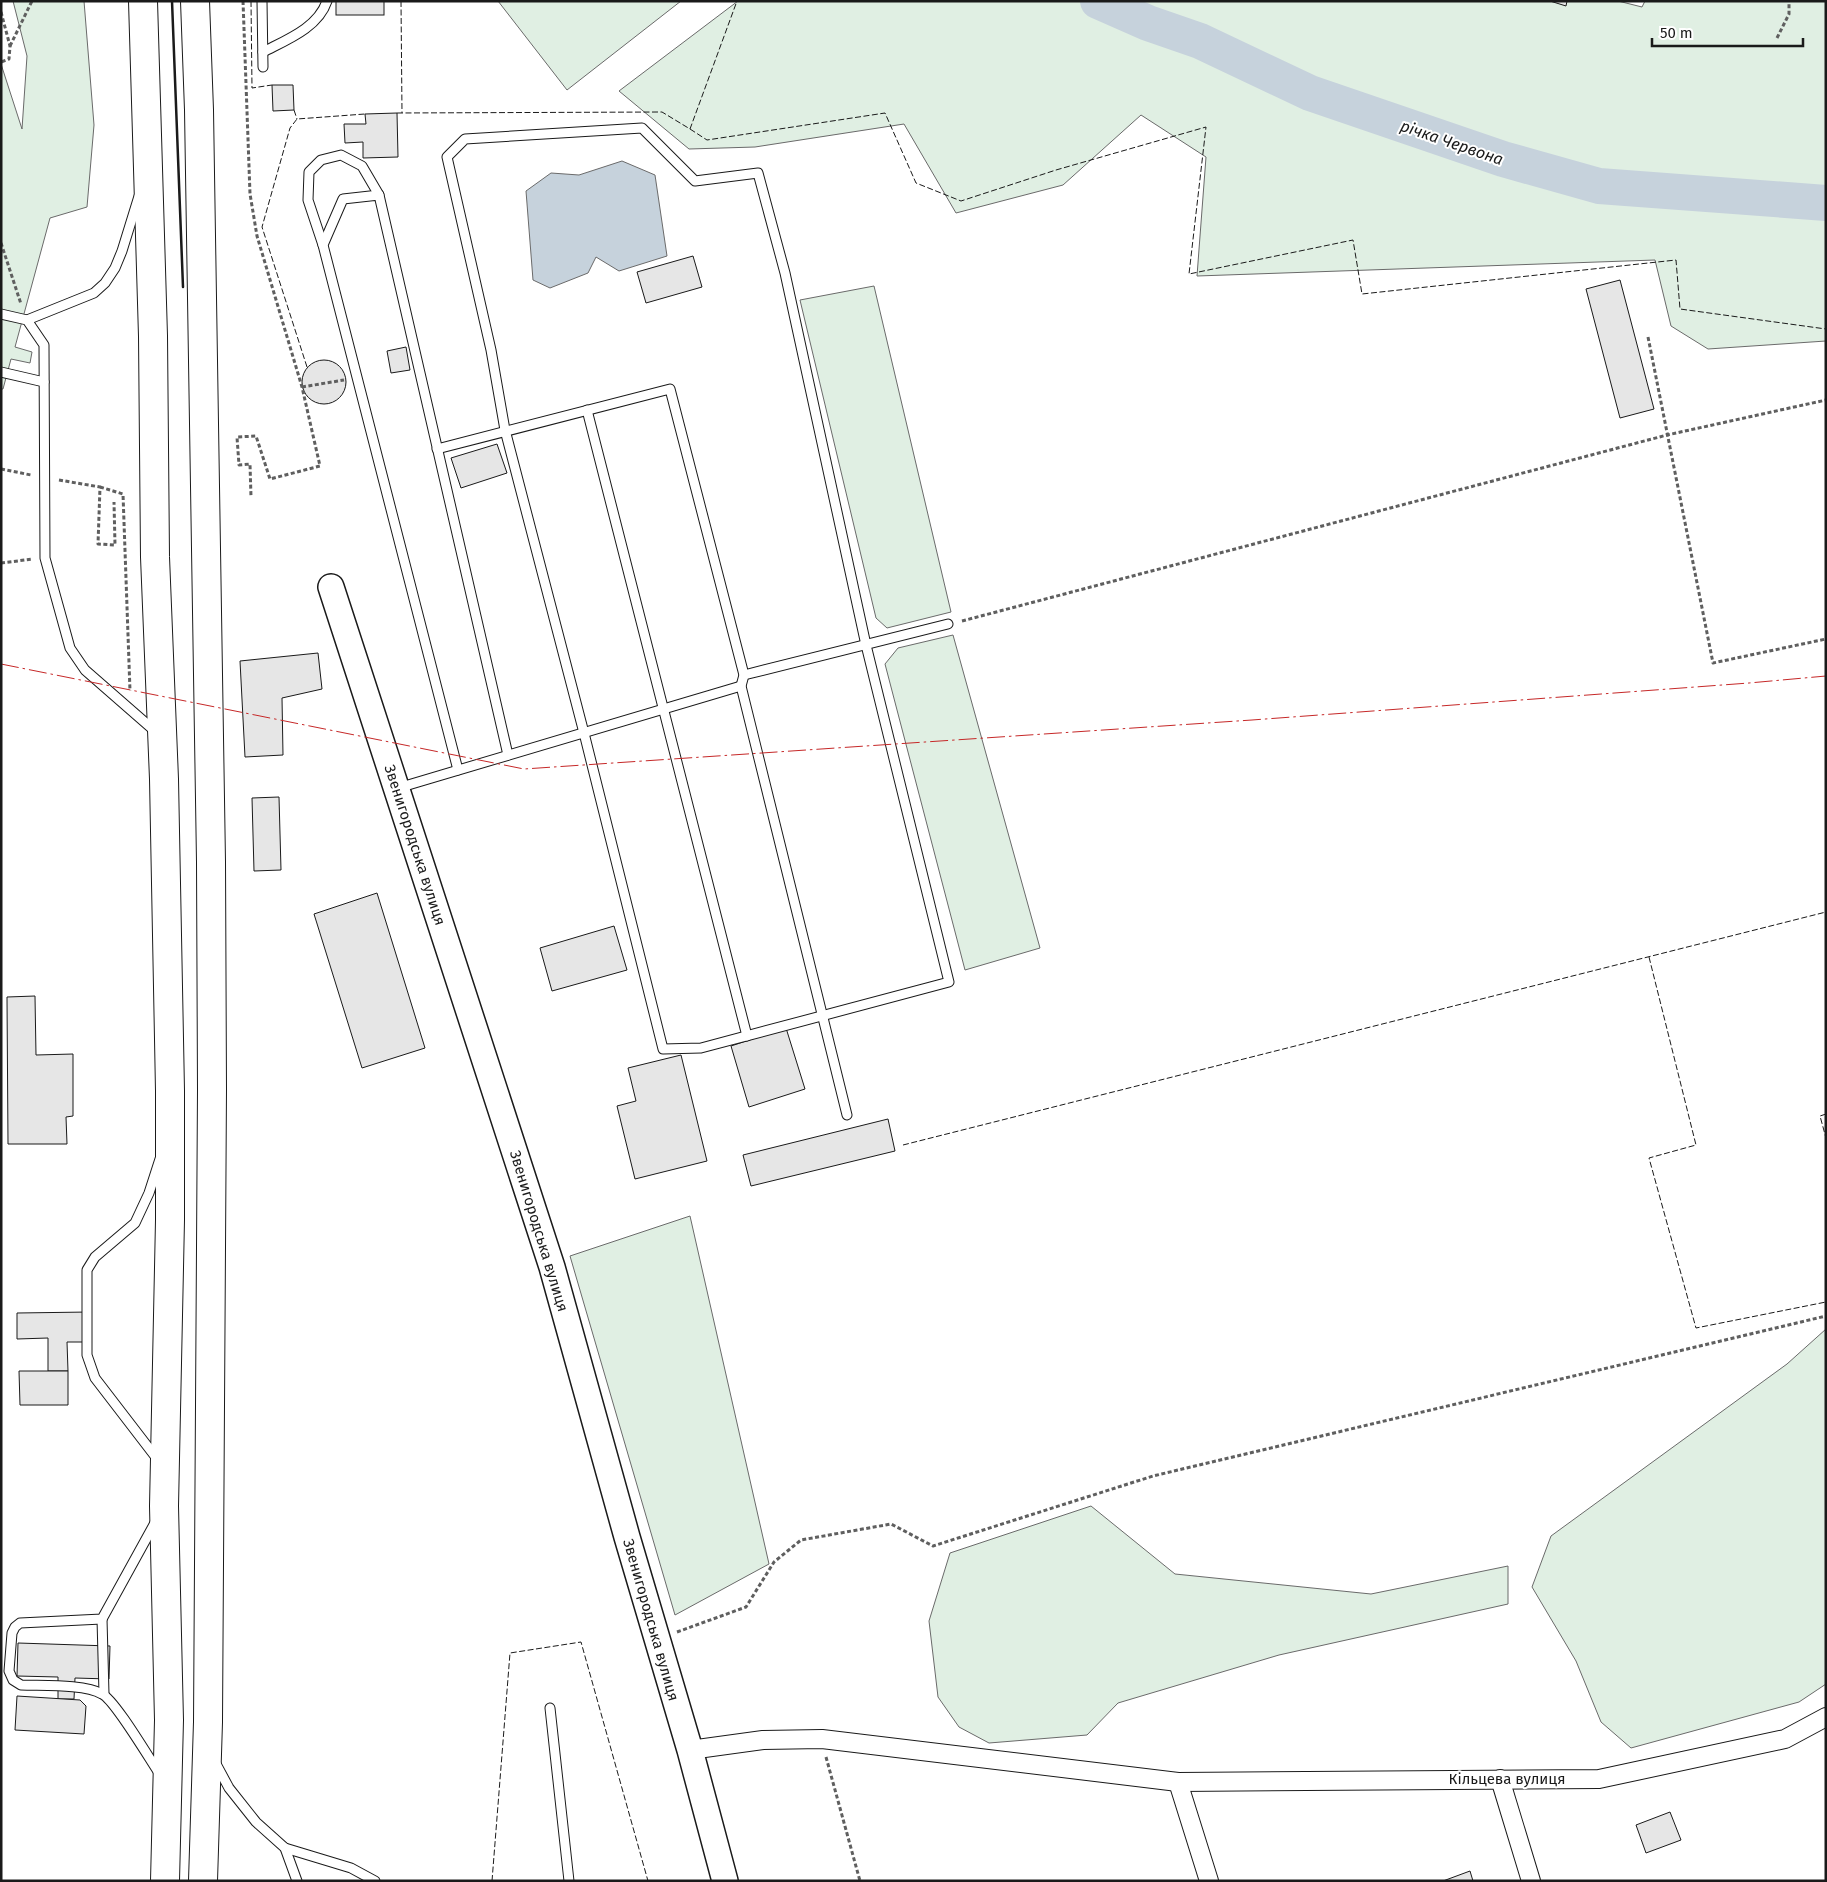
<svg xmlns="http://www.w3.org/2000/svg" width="1827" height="1882" viewBox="0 0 1827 1882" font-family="'Fira Sans',sans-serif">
<rect width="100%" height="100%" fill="#fff"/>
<!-- green -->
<g fill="#e0efe3" stroke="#6a6a6a">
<path d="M13,1H84L94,125L87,207L50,218L15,347L32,352L30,363L11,359L3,389H1V64L22,129L27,56Z"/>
<path d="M498,1H681L567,90Z"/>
<path d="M738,1H1618L1642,7L1645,1H1826V341L1708,349L1671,326L1655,260L1197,276L1206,157L1141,115L1063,185L956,213L904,124L755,147L689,149L619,91Z"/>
<path d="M874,286L951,612L887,628L876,618L800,300Z"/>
<path d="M953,635L1040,948L965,970L885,664L898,648Z"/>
<path d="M690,1216L769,1564L675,1615L570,1256Z"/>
<path d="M1826,1329V1684L1799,1702L1631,1748L1601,1722L1576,1661L1532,1587L1551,1536L1787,1364Z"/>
<path d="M1091,1506L1175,1574L1371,1594L1508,1566V1604L1279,1655L1118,1703L1087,1735L989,1743L959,1727L938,1697L929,1621L950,1553Z"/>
</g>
<!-- water -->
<path fill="#c6d2dc" stroke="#6a6a6a" d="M622,161L655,175L667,256L619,271L596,257L588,273L550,288L533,280L526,191L551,173L579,175Z"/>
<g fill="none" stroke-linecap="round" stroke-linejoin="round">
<!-- river -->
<path stroke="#c6d2dc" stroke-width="36" d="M1098,1L1148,23L1200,41L1310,93L1503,159L1599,186L1826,203"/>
</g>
<!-- building -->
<g fill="#e6e6e6" stroke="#1a1a1a">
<rect x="336" y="1" width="48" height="14"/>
<path d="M1550,1H1567L1566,6Z"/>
<path d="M272,85H293L294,110L273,111Z"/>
<path d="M397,113L398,157L363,158V142L345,143L344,124H366L365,114Z"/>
<path d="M693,256L702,287L646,303L637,272Z"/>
<path d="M1620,280L1654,409L1620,418L1586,289Z"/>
<path d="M406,347L410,370L391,373L387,351Z"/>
<circle cx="324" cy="382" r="22"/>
<path d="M497,444L507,473L461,488L451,458Z"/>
<path d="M318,653L322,689L282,698L283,755L245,757L240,661Z"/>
<path d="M279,797L281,870L254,871L252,798Z"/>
<path d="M377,893L425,1048L362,1068L314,914Z"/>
<path d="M614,926L627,970L552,991L540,948Z"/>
<path d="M35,996L36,1055L73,1054V1116L66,1117L67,1144H8L7,997Z"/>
<path d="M786,1028L805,1089L749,1107L731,1046Z"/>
<path d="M681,1055L707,1161L635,1179L617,1106L636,1101L628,1068Z"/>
<path d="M888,1119L895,1151L751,1186L743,1155Z"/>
<path d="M89,1312V1342H67L68,1371H48V1338L17,1339V1313Z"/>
<path d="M19,1371H68V1405H20Z"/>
<path d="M18,1643L110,1646L109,1679L75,1678L74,1699H58V1677L17,1676Z"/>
<path d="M17,1696L80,1700L86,1706L84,1734L15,1730Z"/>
<path d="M1670,1812L1681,1840L1646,1853L1636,1825Z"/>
<path d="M1470,1871L1473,1881H1443Z"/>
</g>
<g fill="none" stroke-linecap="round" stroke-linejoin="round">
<defs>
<g id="lane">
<path d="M262,1L263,67"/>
<path d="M263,52C286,40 318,28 327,1"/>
<path d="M642,128L695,181L758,173L785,273L866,645L949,982L701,1048L663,1049L584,733L505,430L491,350L447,157L465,139Z"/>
<path d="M323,245L308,200L309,172L321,160L341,155L362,166L379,195"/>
<path d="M1,314L27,320L44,345L45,558L70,648L85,670L156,732"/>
<path d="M27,320L94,293L105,283L115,268L122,251L139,196"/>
<path d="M1,372L44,382"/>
<path d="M587,410L747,1036"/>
<path d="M437,449L670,389L744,675L741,686L847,1115"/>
<path d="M744,675L948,624"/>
<path d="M458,770L323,245L343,199L379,195L508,755"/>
<path d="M398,788L741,686"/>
<path d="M158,1460L95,1378L87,1355V1270L95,1257L135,1223L149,1193L160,1159"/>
<path d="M156,1521L102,1619L20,1623L15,1627L12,1633L9,1671L13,1680L21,1685C42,1686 85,1684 102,1694C115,1700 150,1760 161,1776"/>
<path d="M102,1619L104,1694"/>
<path d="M550,1708L569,1881"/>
<path d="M215,1762L229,1788L256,1822L285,1848L297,1881"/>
<path d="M285,1848L351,1868L375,1881"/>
</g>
<g id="street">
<path d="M690,1750L763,1740L822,1739L1178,1782L1599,1779L1785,1739L1826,1717"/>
<path d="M1500,1779L1531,1881"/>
<path d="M1178,1782L1209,1881"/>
</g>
<path id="secondary" d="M331,587L552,1267L627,1537L690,1750L725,1881"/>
<g id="highway">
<path d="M143,1L153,336L155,557L164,779L170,1091V1220L164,1506L169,1720L165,1881"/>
<path d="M195,1L199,110L211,862L212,1089L208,1722L203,1881"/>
</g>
</defs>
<!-- lane casing -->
<use href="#lane" stroke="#1a1a1a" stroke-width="11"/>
<!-- street casing -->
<use href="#street" stroke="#1a1a1a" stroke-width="20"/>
<!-- secondary casing -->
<use href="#secondary" stroke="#1a1a1a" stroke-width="28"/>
<!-- highway casing -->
<use href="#highway" stroke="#1a1a1a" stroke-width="30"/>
<!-- path -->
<g stroke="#5f5f5f" stroke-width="3" stroke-dasharray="4 2.5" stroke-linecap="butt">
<path d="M243,1L250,194L257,236L302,387L320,466L270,479L256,436L237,437L239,465L250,464L251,497"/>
<path d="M1,12L10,46L9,59L1,62"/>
<path d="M1777,38L1789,14V1"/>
<path d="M10,46L32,1"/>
<path d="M1,243L21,304"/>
<path d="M1648,337L1713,663L1826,639"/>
<path d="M302,387L344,380"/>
<path d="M1,469L31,475"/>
<path d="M59,480L100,487L98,544L115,545L114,502"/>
<path d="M100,487L123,494L130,691"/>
<path d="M1,563L33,559"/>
<path d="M962,621L1667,435L1826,400"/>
<path d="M677,1632L746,1607L774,1562L801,1540L891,1524L933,1546L1153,1476L1826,1316"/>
<path d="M826,1757L860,1881"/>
</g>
<!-- lane -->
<use href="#lane" stroke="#fff" stroke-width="9"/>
<!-- street -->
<use href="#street" stroke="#fff" stroke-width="18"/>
<!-- secondary -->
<use href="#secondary" stroke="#fff" stroke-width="25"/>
<!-- highway -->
<use href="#highway" stroke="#fff" stroke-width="28"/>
<!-- fence -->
<g stroke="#1a1a1a" stroke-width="1" stroke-dasharray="6 2.5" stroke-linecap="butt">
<path d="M251,1L252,88L272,85"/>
<path d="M401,1L402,113"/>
<path d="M294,110L297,119"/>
<path d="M397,113L662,112L690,129L737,1"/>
<path d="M690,129L707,140L885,113L916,183L961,201L1056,170L1206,127L1189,274L1353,240L1362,294L1676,260L1680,309L1826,329"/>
<path d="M307,367L262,227L290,128L297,119L365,114"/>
<path d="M1649,957L1696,1145L1649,1158L1696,1328L1826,1302"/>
<path d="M1826,1114L1820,1116L1826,1138"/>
<path d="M903,1145L1826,912"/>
<path d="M492,1881L510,1653L581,1642L648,1881"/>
</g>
<!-- wall -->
<path stroke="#1a1a1a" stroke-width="2.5" d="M172,1L183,287"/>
<!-- power -->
<path stroke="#c62828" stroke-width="1" stroke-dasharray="18 4 2.5 4" stroke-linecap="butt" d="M1,664L524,769L1252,720L1749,683L1826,676"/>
</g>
<g text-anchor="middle" stroke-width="4" stroke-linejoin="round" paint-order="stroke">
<!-- street labels -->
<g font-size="15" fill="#1a1a1a" stroke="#fff">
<text transform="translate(415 845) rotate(72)" y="5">Звенигородська вулиця</text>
<text transform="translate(539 1231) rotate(73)" y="5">Звенигородська вулиця</text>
<text transform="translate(651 1620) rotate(74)" y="5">Звенигородська вулиця</text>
<text x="1507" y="1784">Кільцева вулиця</text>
</g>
<!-- water labels -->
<g font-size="16" font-style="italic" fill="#1a1a1a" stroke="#fff">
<text transform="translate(1452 142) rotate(19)" y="6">річка Червона</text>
</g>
</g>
<!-- border -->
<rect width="1827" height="1882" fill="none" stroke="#1a1a1a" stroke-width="5"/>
<!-- scale -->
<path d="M1652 38v8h151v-8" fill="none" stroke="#1a1a1a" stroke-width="2.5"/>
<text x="1660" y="38" font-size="15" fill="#1a1a1a" stroke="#ffffff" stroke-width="4" paint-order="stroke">50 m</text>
</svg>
